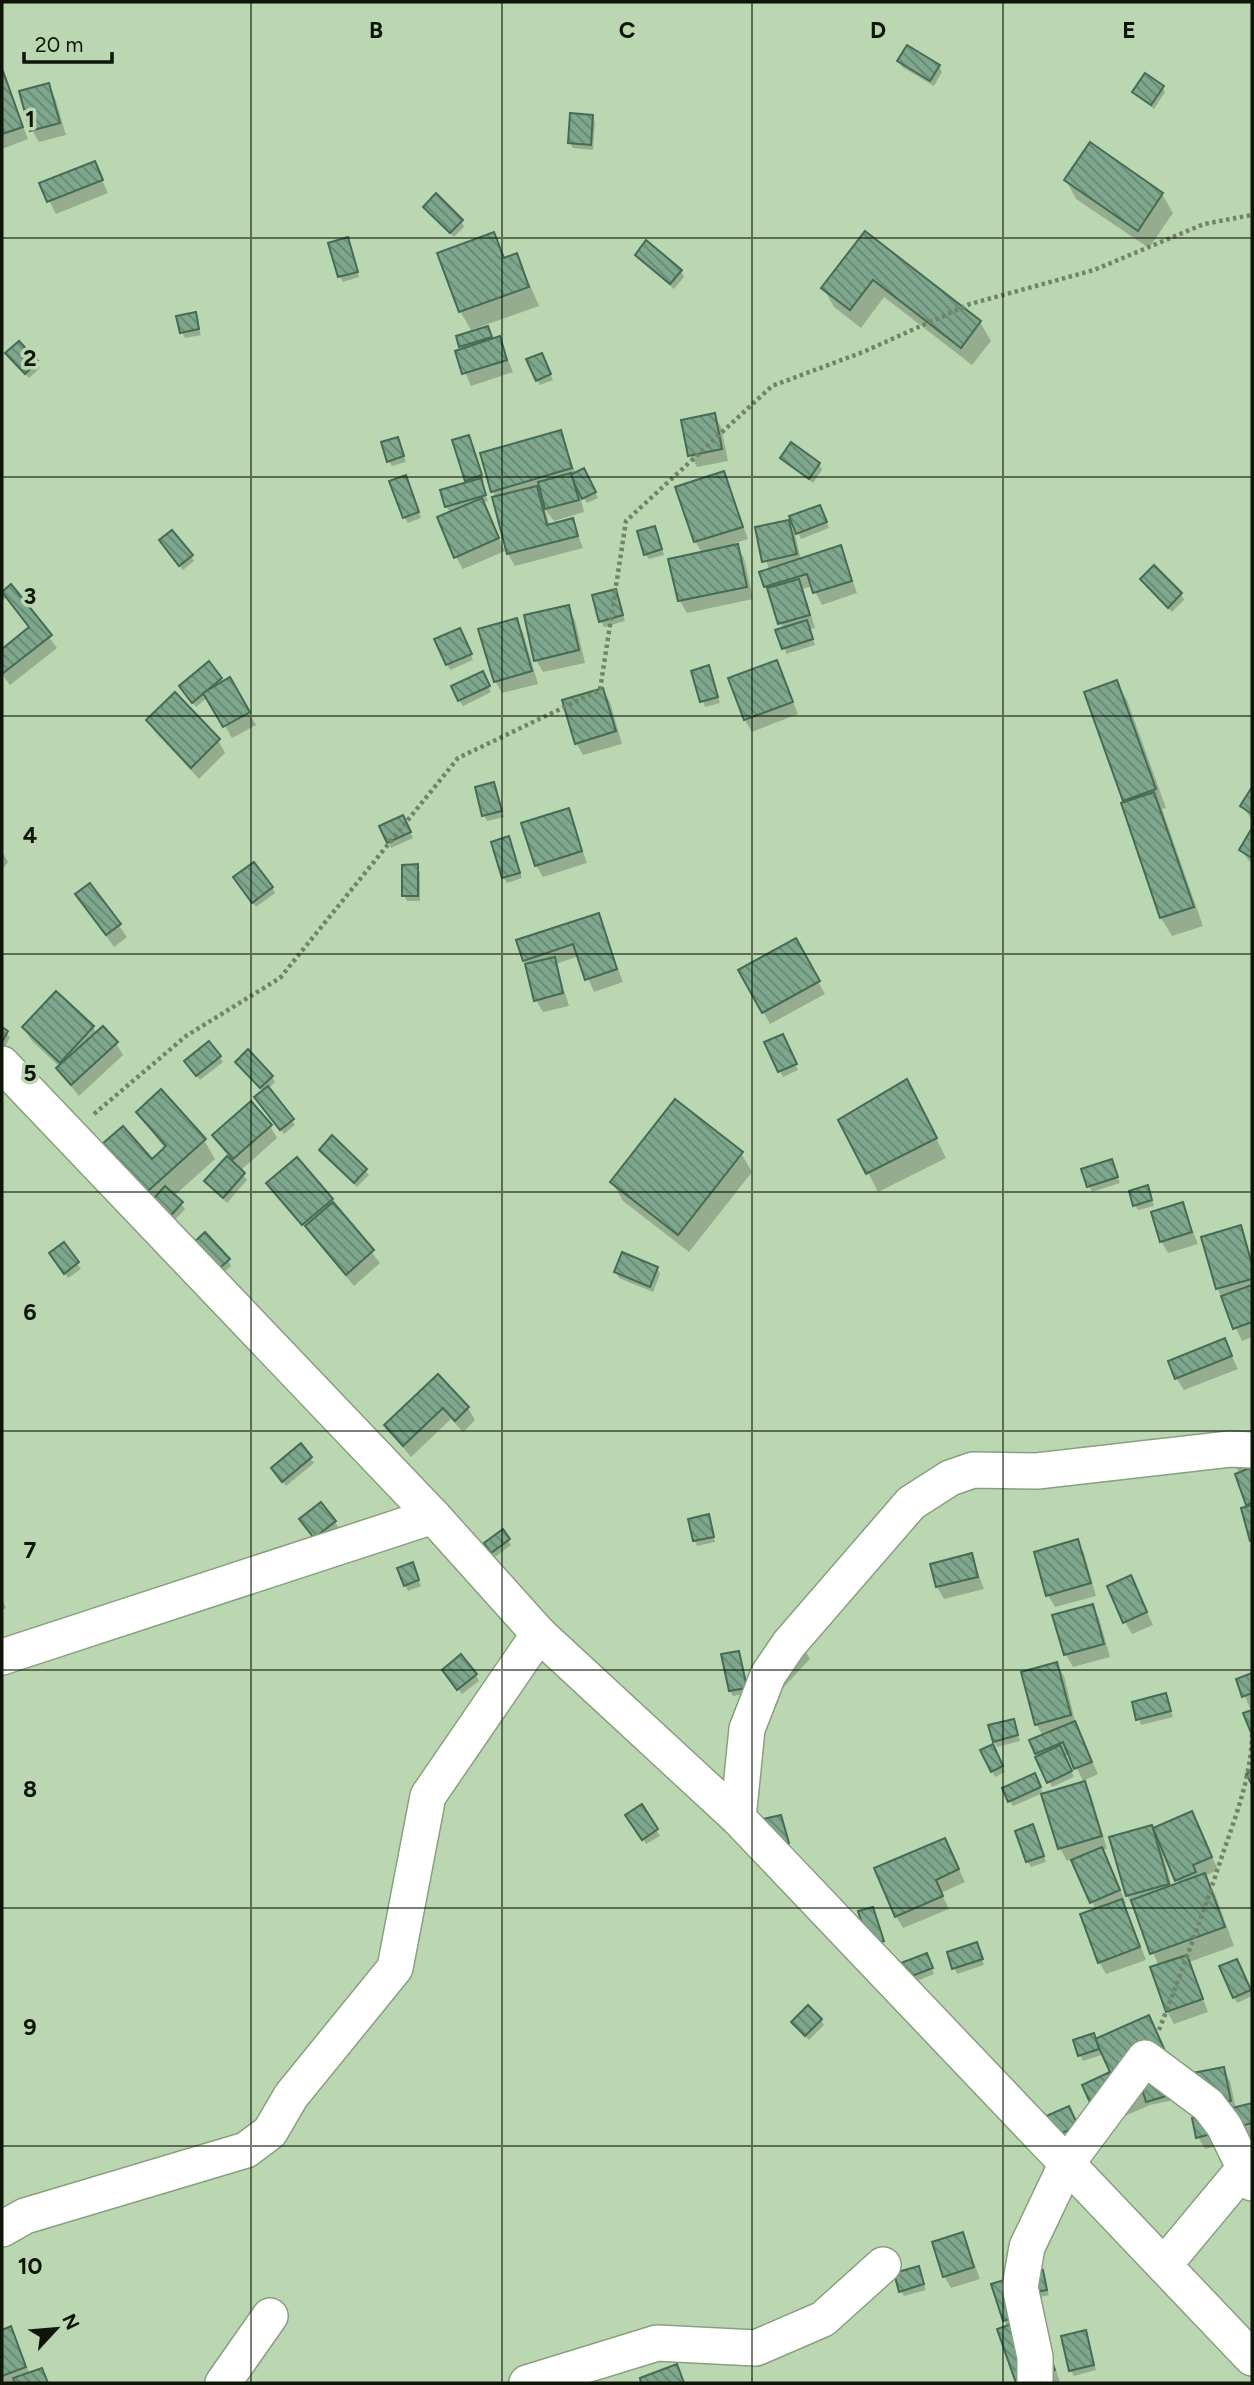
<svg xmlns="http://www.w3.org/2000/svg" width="1254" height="2385" viewBox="0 0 1254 2385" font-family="Figtree,sans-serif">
<defs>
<pattern id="building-back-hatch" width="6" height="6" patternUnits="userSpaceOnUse" patternTransform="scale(1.75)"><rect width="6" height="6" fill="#7ea78e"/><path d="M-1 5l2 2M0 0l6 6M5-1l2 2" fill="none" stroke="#668772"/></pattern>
</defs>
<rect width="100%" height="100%" fill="#bbd7b2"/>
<!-- shadow -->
<g fill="#0003" fill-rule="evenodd">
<path d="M899,61L939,66L942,72L934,86L902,67Z"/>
<path d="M2,73L28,139L2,149Z"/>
<path d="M48,85L55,98L66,135L39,142L32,130Z"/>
<path d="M1162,87L1165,92L1154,109L1134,92Z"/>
<path d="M592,116L595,122L593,150L573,148L570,143Z"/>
<path d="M94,163L108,193L56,214L41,184Z"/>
<path d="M1066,180L1162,194L1173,213L1149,248L1076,199Z"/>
<path d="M425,207L461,221L464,227L454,237Z"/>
<path d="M865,233L980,322L991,341L972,365L884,297L861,328L834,307L823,288Z"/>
<path d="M493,235L506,259L517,255L539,306L471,330L460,311Z"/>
<path d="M347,239L359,277L343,282L340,276Z"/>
<path d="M637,255L681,271L684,277L674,289Z"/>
<path d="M195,314L201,335L185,338L182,332Z"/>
<path d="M491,334L493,340L499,338L513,372L471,386L457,352L463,350L461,346Z"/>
<path d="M11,359L37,362L40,368L29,378Z"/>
<path d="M544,360L553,380L540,385L537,380Z"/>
<path d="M714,415L721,427L728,461L697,467L690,455Z"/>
<path d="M560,432L576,474L587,475L598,498L587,503L579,491L584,512L554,521L545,509L550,526L572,520L583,548L515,566L508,554L493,491Z"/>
<path d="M468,437L484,481L481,482L488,501L482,503L505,551L463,569L456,557L450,513L446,506L469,484Z"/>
<path d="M400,445L406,462L392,466L389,461Z"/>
<path d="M782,458L819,464L822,470L813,483Z"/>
<path d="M724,473L748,539L735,543L744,558L753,599L687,613L680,601L671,560L702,553L695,541Z"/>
<path d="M409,482L421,518L408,523L404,517Z"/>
<path d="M823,513L829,528L801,539L792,517Z"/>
<path d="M788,522L795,534L801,560L840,547L857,593L822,605L812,586L803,589L815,628L810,629L815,645L786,654L783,629L762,573L769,570L757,529Z"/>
<path d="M655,528L664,555L649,559L645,554Z"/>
<path d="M164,546L191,556L194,561L183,570Z"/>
<path d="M1142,580L1181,594L1184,600L1172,612Z"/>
<path d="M11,586L57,648L10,685L2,674V651L30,629L7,597L2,601V594Z"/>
<path d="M615,591L625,621L604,627L601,621Z"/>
<path d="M568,607L575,620L585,663L543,672L536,660Z"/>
<path d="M516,620L523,632L538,684L502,693L495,681Z"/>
<path d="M463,636L473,660L450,670L447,664Z"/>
<path d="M776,662L798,714L752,732L745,720Z"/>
<path d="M693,672L711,673L720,703L705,707Z"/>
<path d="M221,679L223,683L229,679L256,725L232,738L208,697L196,707L184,692Z"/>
<path d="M485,679L491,692L463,706L459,700Z"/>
<path d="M1116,682L1127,700L1166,808L1162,809L1203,926L1172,936L1161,918L1124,800Z"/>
<path d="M603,690L610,702L622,744L583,755L576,743Z"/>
<path d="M148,720L218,740L225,753L199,779L155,732Z"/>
<path d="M494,784L504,817L487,821L484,815Z"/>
<path d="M1252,790V820L1242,806Z"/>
<path d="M568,810L587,863L543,877L536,865Z"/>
<path d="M405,822L413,838L391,848L381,827Z"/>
<path d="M1252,832V865L1241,850Z"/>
<path d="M508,838L522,878L507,883L503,877Z"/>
<path d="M2,851L8,862L2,870Z"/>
<path d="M416,866L420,872V901H407L404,895Z"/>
<path d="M238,883L272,887L275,893L256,907Z"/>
<path d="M90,885L127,937L114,947L77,894Z"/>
<path d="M598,915L623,982L594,992L579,956L556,964L569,1006L543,1012L536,1000L524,960Z"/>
<path d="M795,940L825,994L770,1024L740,970Z"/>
<path d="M93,1027L97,1034L116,1043L123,1055L79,1096L66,1080L60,1067L31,1040L24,1028Z"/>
<path d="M2,1029L10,1037L2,1053Z"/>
<path d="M785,1042L798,1070L783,1077L767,1043Z"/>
<path d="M219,1057L223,1062L200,1080L190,1067Z"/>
<path d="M237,1062L272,1077L275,1082L268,1089L295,1125L284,1134L259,1103L263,1092Z"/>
<path d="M917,1100L946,1158L878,1192L841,1120Z"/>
<path d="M138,1112L204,1140L215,1159L174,1196L185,1209L168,1227L154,1213L122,1128L152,1161L165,1149Z"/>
<path d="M270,1126L277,1138L240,1171L247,1180L227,1203L206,1181L229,1156L214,1135Z"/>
<path d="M321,1150L365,1170L369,1175L357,1187Z"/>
<path d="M741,1153L752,1172L689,1252L623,1201L612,1182Z"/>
<path d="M1111,1161L1120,1183L1092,1192L1083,1170Z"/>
<path d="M269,1184L331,1200L380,1263L354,1286Z"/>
<path d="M1148,1187L1154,1206L1138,1210L1135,1205Z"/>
<path d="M1182,1204L1198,1244L1168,1253L1161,1241Z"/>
<path d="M1240,1227L1252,1257V1337L1242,1341L1217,1288Z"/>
<path d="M64,1245L81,1269L68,1278L55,1259Z"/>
<path d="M196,1251L228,1260L231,1266L219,1277Z"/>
<path d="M657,1268L660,1274L653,1292L619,1278L616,1272Z"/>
<path d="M1224,1340L1238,1369L1184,1390L1176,1378Z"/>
<path d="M438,1376L468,1408L475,1420L463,1432L451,1419L411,1457L386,1426Z"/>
<path d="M1252,1430V1501L1247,1503L1228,1436Z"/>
<path d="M310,1458L314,1463L286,1486L276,1474Z"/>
<path d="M708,1516L715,1542L697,1546L694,1540Z"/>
<path d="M335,1522L338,1527L318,1543L304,1525Z"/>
<path d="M508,1540L511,1545L495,1557L489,1549Z"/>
<path d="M1077,1541L1084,1553L1096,1596L1055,1607L1048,1595Z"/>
<path d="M971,1555L984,1589L944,1599L937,1587Z"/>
<path d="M415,1570L421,1586L408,1591L405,1585Z"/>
<path d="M1137,1590L1153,1625L1132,1634L1125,1622Z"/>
<path d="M2,1599L6,1608L2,1610Z"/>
<path d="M1092,1606L1099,1618L1110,1657L1073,1667L1066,1655L1055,1616Z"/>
<path d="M803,1647L810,1659L781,1690L767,1677Z"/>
<path d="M738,1653L748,1693L733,1696L730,1691Z"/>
<path d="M1056,1664L1064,1676L1077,1729L1098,1774L1083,1781L1070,1754L1064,1756L1074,1777L1052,1787L1036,1753L1043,1736L1036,1724Z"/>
<path d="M476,1675L479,1681L462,1694L447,1676Z"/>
<path d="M1252,1675V1708H1250L1238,1680Z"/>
<path d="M1165,1696L1173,1717L1141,1725L1134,1703Z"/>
<path d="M1013,1721L1020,1741L997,1747L994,1741Z"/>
<path d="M995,1752L1005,1772L995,1777L992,1771Z"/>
<path d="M1037,1781L1043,1793L1013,1806L1010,1801Z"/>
<path d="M1084,1783L1091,1795L1107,1849L1102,1850L1126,1903L1124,1904L1146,1960L1106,1974L1099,1962L1096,1910L1073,1859L1067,1861L1060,1848L1043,1793Z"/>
<path d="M641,1807L660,1836L646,1844L628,1815Z"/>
<path d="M1192,1813L1218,1870L1204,1876L1215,1894L1234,1946L1189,1962L1208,2012L1174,2024L1167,2011L1159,1966L1127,1895L1153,1830ZM1163,1856H1165L1179,1885L1172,1887Z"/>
<path d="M1035,1832L1046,1862L1031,1867L1027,1861Z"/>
<path d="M945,1840L965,1882L941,1893L949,1909L903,1928L896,1916Z"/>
<path d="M979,1950L984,1965L957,1974L949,1953Z"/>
<path d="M929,1961L934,1974L909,1984L901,1965Z"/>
<path d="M1239,1966L1252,1996L1237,2003L1234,1997Z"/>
<path d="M1148,2018L1183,2090L1179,2099L1150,2105L1104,2125L1113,2073L1104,2054L1083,2061L1080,2055L1096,2041Z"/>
<path d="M821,2020L824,2025L809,2040L797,2027Z"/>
<path d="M1223,2069L1230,2081L1236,2109L1252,2104V2137L1205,2149L1198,2137L1196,2119Z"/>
<path d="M963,2234L980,2279L951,2288L944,2276Z"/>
<path d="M918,2268L926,2290L904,2296L901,2291Z"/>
<path d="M1042,2272L1049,2295L1036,2298L1042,2330L1060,2382L1019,2383L1005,2320Z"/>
<path d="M10,2329L30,2374L41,2370L49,2383H2V2332Z"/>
<path d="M1085,2332L1096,2370L1074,2376L1070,2370Z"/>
</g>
<!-- building -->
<g fill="url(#building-back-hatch)" stroke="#456c55" stroke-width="2">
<path d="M907,45L940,65L930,81L897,61Z"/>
<path d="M3,71L23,127L2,134V72Z"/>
<path d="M1145,73L1164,86L1151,105L1132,92Z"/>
<path d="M49,83L60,123L30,131L19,91Z"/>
<path d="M570,113L593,115L591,145L568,143Z"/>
<path d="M1090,142L1163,193L1138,231L1064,180Z"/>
<path d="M95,161L103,180L47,202L39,183Z"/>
<path d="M436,193L463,220L450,233L423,207Z"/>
<path d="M865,231L981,321L961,348L873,280L850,310L821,288Z"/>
<path d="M494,232L504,258L517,253L529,287L459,312L437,253Z"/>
<path d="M348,237L358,272L338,277L328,243Z"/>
<path d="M646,240L682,270L670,284L635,255Z"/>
<path d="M196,312L199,329L180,333L176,316Z"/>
<path d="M488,326L492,337L459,347L456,336Z"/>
<path d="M500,336L507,360L462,374L455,351Z"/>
<path d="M19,341L38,361L25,374L5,353Z"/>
<path d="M542,353L551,374L536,381L526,359Z"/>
<path d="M715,413L722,449L688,456L681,420Z"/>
<path d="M561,430L572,468L491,492L480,453Z"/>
<path d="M469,435L482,475L465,481L452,440Z"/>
<path d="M398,437L404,456L387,462L381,442Z"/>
<path d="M791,442L820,463L809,479L780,458Z"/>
<path d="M584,468L596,492L582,499L570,475Z"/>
<path d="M724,471L743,527L694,542L675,487Z"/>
<path d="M571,473L579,500L545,509L538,482Z"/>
<path d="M406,475L419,512L403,518L389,481Z"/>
<path d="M481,478L486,495L445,507L440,490Z"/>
<path d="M537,486L547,525L573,518L578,536L507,554L492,497Z"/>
<path d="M482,498L499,538L454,558L437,517Z"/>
<path d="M820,505L827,522L796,534L789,516Z"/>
<path d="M789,520L797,554L762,562L755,527Z"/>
<path d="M655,526L662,549L644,555L637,531Z"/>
<path d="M172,530L193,555L179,566L159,540Z"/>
<path d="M738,544L747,587L678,601L668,559Z"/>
<path d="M841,545L852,581L813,593L807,574L764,587L759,572Z"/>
<path d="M1154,565L1182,593L1168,608L1140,579Z"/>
<path d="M799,579L810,615L778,624L767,588Z"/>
<path d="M11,584L52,635L2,674V649L29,627L2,592Z"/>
<path d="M616,589L623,615L599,622L592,595Z"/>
<path d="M569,605L579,650L534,661L524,615Z"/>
<path d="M517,618L532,671L494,682L478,629Z"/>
<path d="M807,620L813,639L782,649L775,630Z"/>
<path d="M460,628L472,654L446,665L434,639Z"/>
<path d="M777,660L793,702L744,720L728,678Z"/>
<path d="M209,661L222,678L192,703L179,686Z"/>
<path d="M709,665L718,697L700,702L691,671Z"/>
<path d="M483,671L490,686L458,701L451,686Z"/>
<path d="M230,677L250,712L223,727L203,693Z"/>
<path d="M1117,680L1156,789L1123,801L1084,692Z"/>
<path d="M603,688L616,731L575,744L562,700Z"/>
<path d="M175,692L220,739L191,768L146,720Z"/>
<path d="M494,782L502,811L482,816L475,787Z"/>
<path d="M1252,787V814L1240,806Z"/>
<path d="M1154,792L1194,907L1160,918L1121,803Z"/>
<path d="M569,808L582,851L535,866L521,823Z"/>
<path d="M403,815L411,832L387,843L379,826Z"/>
<path d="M1252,828V858L1239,850Z"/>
<path d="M509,836L520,873L502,878L491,842Z"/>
<path d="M254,862L273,887L252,903L233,877Z"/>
<path d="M418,864V896H402V865Z"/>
<path d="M90,883L121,924L106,935L75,894Z"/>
<path d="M599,913L617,969L585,980L573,944L523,961L516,940Z"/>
<path d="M796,938L820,981L762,1013L738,970Z"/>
<path d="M555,957L563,993L534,1001L525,964Z"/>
<path d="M56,991L94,1026L60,1063L22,1027Z"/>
<path d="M103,1026L118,1042L71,1085L56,1068Z"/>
<path d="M2,1027L8,1031L2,1042Z"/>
<path d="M783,1034L797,1064L778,1072L764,1042Z"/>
<path d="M209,1041L221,1056L196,1076L184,1061Z"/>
<path d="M248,1049L273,1076L260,1088L235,1062Z"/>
<path d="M907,1079L937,1138L866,1174L838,1120Z"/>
<path d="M268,1086L294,1119L280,1130L254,1097Z"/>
<path d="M161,1089L206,1139L139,1199L95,1150L123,1126L152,1159L166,1146L136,1112Z"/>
<path d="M675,1099L743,1152L678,1235L610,1182Z"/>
<path d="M251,1101L272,1125L233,1159L212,1135Z"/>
<path d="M332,1135L367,1169L354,1183L319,1150Z"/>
<path d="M227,1156L245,1173L223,1198L204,1181Z"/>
<path d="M297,1157L333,1199L302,1225L266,1183Z"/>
<path d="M1112,1159L1118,1177L1087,1187L1081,1169Z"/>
<path d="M1148,1185L1152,1200L1133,1206L1129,1191Z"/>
<path d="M165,1186L183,1202L164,1223L147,1206Z"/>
<path d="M333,1202L374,1250L346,1275L305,1226Z"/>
<path d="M1183,1202L1192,1232L1160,1242L1151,1212Z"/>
<path d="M1241,1225L1252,1265V1279L1216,1289L1201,1237Z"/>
<path d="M205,1232L230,1259L215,1272L191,1245Z"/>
<path d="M64,1242L79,1262L64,1274L49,1253Z"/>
<path d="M622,1252L658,1267L650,1287L614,1272Z"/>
<path d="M1252,1285V1322L1233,1329L1221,1296Z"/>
<path d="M1225,1338L1232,1356L1175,1379L1168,1361Z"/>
<path d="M438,1374L469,1407L455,1421L443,1408L403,1446L384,1425Z"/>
<path d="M301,1443L312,1457L282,1482L271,1468Z"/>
<path d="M1252,1467V1503L1246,1505L1235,1474Z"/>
<path d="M321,1502L336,1521L314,1538L299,1519Z"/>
<path d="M1252,1505V1541H1250L1241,1508Z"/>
<path d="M709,1514L714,1537L693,1541L688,1519Z"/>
<path d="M503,1529L510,1539L491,1553L484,1543Z"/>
<path d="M1078,1539L1091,1583L1046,1596L1034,1552Z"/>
<path d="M972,1553L978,1577L936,1587L930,1564Z"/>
<path d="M413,1562L419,1580L404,1586L397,1568Z"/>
<path d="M1131,1575L1147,1612L1123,1623L1107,1586Z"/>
<path d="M1093,1604L1104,1644L1064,1655L1052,1615Z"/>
<path d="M739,1651L747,1688L729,1691L721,1654Z"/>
<path d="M461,1654L477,1674L457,1690L442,1670Z"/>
<path d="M1057,1662L1071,1715L1035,1725L1021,1672Z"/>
<path d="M1252,1673V1693L1242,1697L1236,1679Z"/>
<path d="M1166,1693L1171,1711L1136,1720L1132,1702Z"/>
<path d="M1252,1710V1735L1243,1713Z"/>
<path d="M1014,1719L1018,1735L993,1742L988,1725Z"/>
<path d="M1075,1721L1092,1762L1074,1769L1063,1742L1035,1754L1029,1740Z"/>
<path d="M993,1744L1003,1766L991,1772L980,1750Z"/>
<path d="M1060,1745L1072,1771L1047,1783L1035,1757Z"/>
<path d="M1252,1770V1785L1246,1774Z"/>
<path d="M1035,1773L1041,1787L1008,1802L1002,1788Z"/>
<path d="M1085,1781L1102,1836L1058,1849L1041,1794Z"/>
<path d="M642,1804L658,1829L642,1840L625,1815Z"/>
<path d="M1192,1811L1212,1857L1193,1865L1196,1872L1175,1881L1153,1828Z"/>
<path d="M781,1815L789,1843L772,1848L763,1819Z"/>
<path d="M1033,1824L1044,1856L1026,1862L1015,1831Z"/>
<path d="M1152,1825L1169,1884L1126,1896L1109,1837Z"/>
<path d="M945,1838L959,1869L936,1880L943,1896L895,1917L874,1868Z"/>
<path d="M1102,1847L1120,1890L1090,1903L1071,1860Z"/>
<path d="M1205,1873L1225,1927L1150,1954L1131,1900Z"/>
<path d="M1122,1899L1140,1947L1098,1963L1080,1914Z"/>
<path d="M873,1907L884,1941L869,1946L858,1911Z"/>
<path d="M977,1942L983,1959L952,1969L947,1952Z"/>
<path d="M927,1953L933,1968L904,1979L898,1964Z"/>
<path d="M1187,1955L1203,1999L1166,2012L1150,1967Z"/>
<path d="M1237,1959L1251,1990L1233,1998L1219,1966Z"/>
<path d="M808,2005L822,2019L805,2036L791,2022Z"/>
<path d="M1149,2015L1174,2071L1092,2107L1082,2085L1110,2072L1095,2039Z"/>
<path d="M1094,2033L1099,2049L1078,2056L1073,2040Z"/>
<path d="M1224,2067L1231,2101L1189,2109L1182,2075Z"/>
<path d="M1172,2076L1177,2093L1146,2102L1141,2085Z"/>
<path d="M1252,2103V2123L1196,2138L1192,2118Z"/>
<path d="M1069,2106L1078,2126L1046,2140L1037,2120Z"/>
<path d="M963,2232L974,2267L943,2277L932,2242Z"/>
<path d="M919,2266L924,2284L899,2292L894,2273Z"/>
<path d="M1043,2270L1047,2290L1031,2293L1027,2273Z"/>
<path d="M1027,2273L1038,2310L1003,2321L991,2284Z"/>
<path d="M1035,2316L1055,2370L1016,2383L997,2329Z"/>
<path d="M11,2326L26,2367L2,2376V2330Z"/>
<path d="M1086,2330L1094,2365L1069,2371L1061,2336Z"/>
<path d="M677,2364L684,2383H641L640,2378Z"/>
<path d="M42,2368L48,2383H15L13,2378Z"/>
</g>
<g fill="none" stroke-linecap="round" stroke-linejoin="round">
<defs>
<g id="minor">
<path d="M2,1064L433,1516L539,1634L738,1818L1252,2358"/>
<path d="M2,1657L433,1516"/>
<path d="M738,1818L747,1729L768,1675L789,1644L911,1503L950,1478L973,1470L1037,1471L1230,1449L1252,1450"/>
<path d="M2,2229L25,2216L246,2150L270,2132L291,2096L395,1968L428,1796L539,1634"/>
<path d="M1164,2265L1243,2170"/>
<path d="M223,2383L270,2316"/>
<path d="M527,2383L657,2343L756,2348L823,2319L883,2265"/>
<path d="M1035,2383V2357L1020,2287L1027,2247L1067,2163L1145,2058L1208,2105L1224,2126L1252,2183"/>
</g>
</defs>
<!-- minor casing -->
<use href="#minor" stroke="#87a17e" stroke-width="38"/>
<!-- path -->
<g stroke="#708469" stroke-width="4.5" stroke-dasharray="3.5 3.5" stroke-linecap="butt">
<path d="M94,1114L186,1036L280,978L458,758L600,690L626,521L772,386L863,352L970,304L1094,270L1204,224L1252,215"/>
<path d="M1159,2030C1181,1973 1202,1917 1221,1859C1235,1818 1251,1778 1252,1735"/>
</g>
<!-- minor -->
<use href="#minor" stroke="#fff" stroke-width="35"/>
</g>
<!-- grid -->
<path fill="none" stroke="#0d1609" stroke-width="2" stroke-opacity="0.55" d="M251,2V2383M502,2V2383M752,2V2383M1003,2V2383M2,238H1252M2,477H1252M2,716H1252M2,954H1252M2,1192H1252M2,1431H1252M2,1670H1252M2,1908H1252M2,2146H1252"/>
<g font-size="23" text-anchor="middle" font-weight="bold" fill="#0d1609" stroke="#bbd7b2" stroke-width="7" stroke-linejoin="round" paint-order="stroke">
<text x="376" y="38">B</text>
<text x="627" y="38">C</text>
<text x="878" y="38">D</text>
<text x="1129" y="38">E</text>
<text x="30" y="127">1</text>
<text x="30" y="366">2</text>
<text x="30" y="604">3</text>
<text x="30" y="843">4</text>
<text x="30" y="1081">5</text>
<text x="30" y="1320">6</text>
<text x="30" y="1558">7</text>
<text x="30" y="1797">8</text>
<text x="30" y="2035">9</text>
<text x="30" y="2274">10</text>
</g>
<!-- border -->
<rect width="1254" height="2385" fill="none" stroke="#0d1609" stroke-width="7"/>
<!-- north arrow -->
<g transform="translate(56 2329) rotate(64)" stroke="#bbd7b2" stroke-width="5" paint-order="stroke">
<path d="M0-5L12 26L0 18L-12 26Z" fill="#0d1609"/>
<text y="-10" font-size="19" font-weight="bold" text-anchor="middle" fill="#0d1609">N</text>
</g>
<!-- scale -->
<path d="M24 52v10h88v-10" fill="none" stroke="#0d1609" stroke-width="3.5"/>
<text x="35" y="52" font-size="21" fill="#0d1609" stroke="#bbd7b2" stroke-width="5" paint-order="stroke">20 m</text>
</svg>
